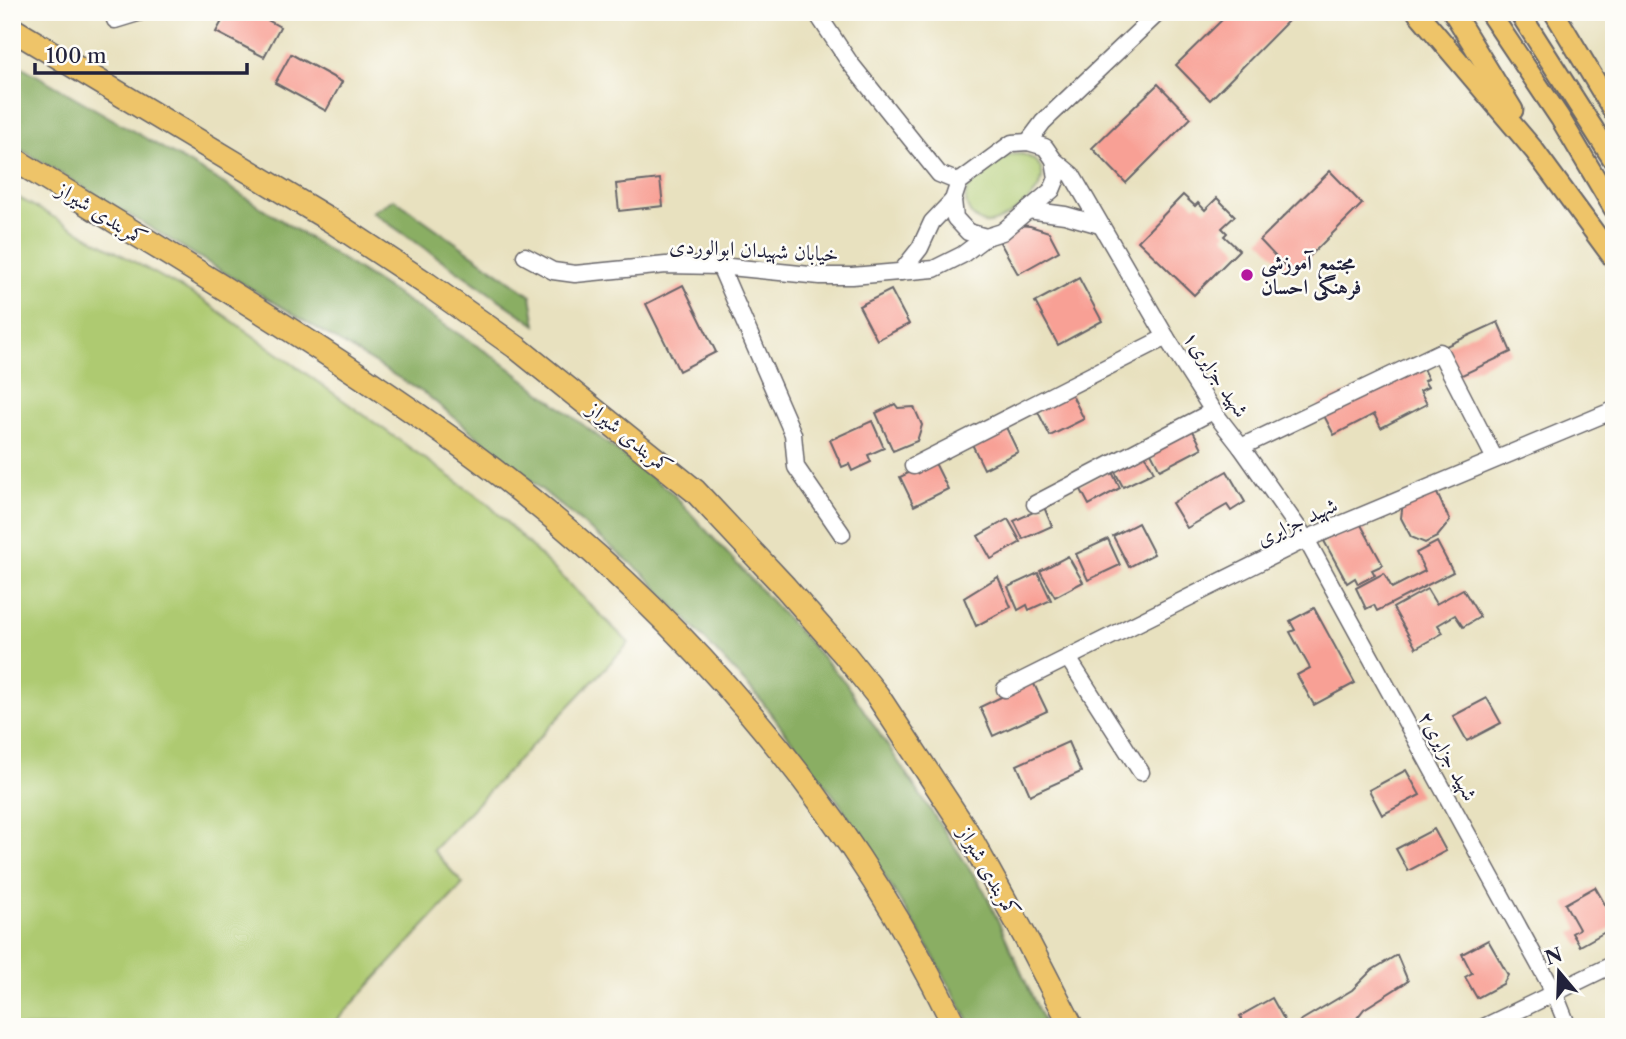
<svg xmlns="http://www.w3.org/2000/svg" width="1626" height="1039" viewBox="0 0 1626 1039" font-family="'Libre Caslon Text',Amiri,serif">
<rect width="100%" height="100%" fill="#fdfcf7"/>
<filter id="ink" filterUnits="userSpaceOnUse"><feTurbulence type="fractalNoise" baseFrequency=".0143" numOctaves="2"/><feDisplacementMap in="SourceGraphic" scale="14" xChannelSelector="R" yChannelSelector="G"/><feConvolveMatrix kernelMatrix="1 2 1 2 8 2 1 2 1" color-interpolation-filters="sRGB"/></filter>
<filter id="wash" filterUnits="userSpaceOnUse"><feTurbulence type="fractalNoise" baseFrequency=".00686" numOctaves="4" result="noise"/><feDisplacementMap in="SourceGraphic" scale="28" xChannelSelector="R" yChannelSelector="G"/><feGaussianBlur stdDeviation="1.57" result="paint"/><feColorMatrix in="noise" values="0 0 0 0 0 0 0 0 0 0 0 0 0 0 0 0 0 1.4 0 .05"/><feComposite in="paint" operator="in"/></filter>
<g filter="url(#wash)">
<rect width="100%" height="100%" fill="#e8e1bf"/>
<!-- green -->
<g fill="#aeca71" stroke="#687656" stroke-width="2">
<path d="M1022,154C1078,174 1002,228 984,223C968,218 960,198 971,184C976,178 1004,157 1011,155C1014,154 1018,154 1022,154Z"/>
<path d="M12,194L203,300L487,503L629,643L433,850L463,884L331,1027H12Z"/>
</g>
<!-- forest -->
<g fill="#8aae63" stroke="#56684f" stroke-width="2">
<path d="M12,61L223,183L496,358L672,493L845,682L985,892L1046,1027H972L926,943L840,804L759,698L644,574L427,395L12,144Z"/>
<path d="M394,199L531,296L536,325L372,212Z"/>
</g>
<g id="blocks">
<!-- building -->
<g fill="#f8a095">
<path d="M227,12H253L280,27L264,57L216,32Z"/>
<path d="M1230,12H1290L1293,16L1210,100L1176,65Z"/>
<path d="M291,54L342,82L326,111L275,83Z"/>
<path d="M1158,84L1191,118L1126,183L1092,148Z"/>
<path d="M1330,171L1362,204L1292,274L1260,240Z"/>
<path d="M660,179L663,206L619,211L616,184Z"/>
<path d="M1183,195L1195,206L1198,203L1205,210L1217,198L1235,216L1222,228L1227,233L1224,236L1239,250L1194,295L1138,241Z"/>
<path d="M1018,225L1030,226L1049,232L1059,251L1018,274L997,237Z"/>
<path d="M1079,278L1102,321L1058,345L1035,302Z"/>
<path d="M683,285L716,352L679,371L646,304Z"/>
<path d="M891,290L909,324L877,340L859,306Z"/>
<path d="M1498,322L1511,352L1460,376L1446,346Z"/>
<path d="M1421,365L1428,379L1424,381L1428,387L1420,391L1427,404L1381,428L1374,414L1334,435L1318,404Z"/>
<path d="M1070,391L1084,419L1050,436L1036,408Z"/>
<path d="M895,404L898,408L914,407L922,425L917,441L893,451L876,413Z"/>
<path d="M872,421L884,448L868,455L871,462L852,471L849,464L842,467L830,440Z"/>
<path d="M1004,423L1018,452L984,469L970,440Z"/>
<path d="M1191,427L1202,448L1160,470L1149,449Z"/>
<path d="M1144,453L1154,472L1123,487L1113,468Z"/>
<path d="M934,461L948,489L914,506L900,477Z"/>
<path d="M1111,470L1120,488L1089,505L1079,486Z"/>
<path d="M1227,471L1245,502L1231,511L1227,505L1187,528L1172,503Z"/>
<path d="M1434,487L1450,521L1437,537L1425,543L1411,537L1401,518L1403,502Z"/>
<path d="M1044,507L1052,526L1023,539L1014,521Z"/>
<path d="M1008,519L1021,542L991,559L978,536Z"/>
<path d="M1138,523L1154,554L1129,567L1113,536Z"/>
<path d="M1360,523L1383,565L1372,570L1375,575L1358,584L1355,578L1347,583L1324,541Z"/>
<path d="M1108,539L1120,565L1088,580L1076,554Z"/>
<path d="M1437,542L1453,572L1377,611L1374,605L1366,609L1356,588L1384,573L1392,588L1425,571L1416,553Z"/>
<path d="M1068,556L1083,582L1055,597L1040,571Z"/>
<path d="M1038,573L1051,600L1029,610L1027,605L1018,610L1008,587Z"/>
<path d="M998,577L1011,607L976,626L964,598Z"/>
<path d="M1427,589L1436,604L1463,589L1480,617L1463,627L1455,615L1438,625L1443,633L1416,648L1393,608Z"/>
<path d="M1314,608L1355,683L1314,705L1297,675L1310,668L1290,632L1295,630L1290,621Z"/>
<path d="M1033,682L1047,711L993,736L980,707Z"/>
<path d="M1487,698L1501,723L1467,741L1453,716Z"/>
<path d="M1068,742L1081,772L1030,795L1017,765Z"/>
<path d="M1406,770L1420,795L1382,815L1369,790Z"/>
<path d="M1434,829L1446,851L1408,871L1396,849Z"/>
<path d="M1595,887L1614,920V927L1580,946L1572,933L1579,929L1565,904Z"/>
<path d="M1488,940L1508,975L1503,984L1477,998L1465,977L1472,973L1462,954Z"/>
<path d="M1397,955L1408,981L1364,1009L1350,1027H1304L1300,1021L1352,990L1372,970Z"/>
<path d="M1272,998L1286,1023L1279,1027H1246L1240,1016Z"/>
</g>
</g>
</g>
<g filter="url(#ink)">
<use href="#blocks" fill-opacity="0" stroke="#676569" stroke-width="2"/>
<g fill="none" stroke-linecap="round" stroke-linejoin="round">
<defs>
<g id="minor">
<path d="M816,12L850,63L939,174L959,182"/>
<path d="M115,20L141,12"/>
<path d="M1028,142L1045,147L1054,160L1057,178L1052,190L1002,232L986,237L968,232L955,218L953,200L959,182L1012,143Z"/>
<path d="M1028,142L1043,122L1159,12"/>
<path d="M1054,160L1072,175L1166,337L1213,411L1241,447L1306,539L1554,992L1568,1027"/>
<path d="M1028,210L1065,215L1100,225"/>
<path d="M525,256L553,271L575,274L666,265L720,266L820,276H852L934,269L962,255L986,237"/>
<path d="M720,266L793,434L796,467L842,534"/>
<path d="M901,272L920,248L932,222L953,200"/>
<path d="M1241,447L1440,352L1495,459"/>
<path d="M913,466L1166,337"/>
<path d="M1035,504L1213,411"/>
<path d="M1068,658L1141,772"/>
<path d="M1005,689L1306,539L1614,410"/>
<path d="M1484,1027L1614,964"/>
</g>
<g id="major">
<path d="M1417,12L1534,150L1614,259"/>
<path d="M1453,12L1513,110"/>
<path d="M1489,12L1560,118L1614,209"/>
<path d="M1519,12L1614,161"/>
<path d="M1554,12L1614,112"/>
</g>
<g id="highway">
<path d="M12,29L330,220L427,284L516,347L695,491L785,587L845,655L877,695L967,832L1028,942L1072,1027"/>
<path d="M12,158C168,254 327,347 475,456C675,605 847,801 955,1027"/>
</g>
</defs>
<!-- minor casing -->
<use href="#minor" stroke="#676569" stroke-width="19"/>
<!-- major casing -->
<use href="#major" stroke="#676569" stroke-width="23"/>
<!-- highway casing -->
<use href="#highway" stroke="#676569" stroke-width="26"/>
<!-- minor -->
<use href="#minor" stroke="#fff" stroke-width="16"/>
<!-- major -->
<use href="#major" stroke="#eec469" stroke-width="19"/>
<!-- highway -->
<use href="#highway" stroke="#eec469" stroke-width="23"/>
</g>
</g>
<!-- markers -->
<circle fill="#b5179e" stroke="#fdfcf7" stroke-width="2.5" cx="1247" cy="275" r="7"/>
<g text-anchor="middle" stroke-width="5" stroke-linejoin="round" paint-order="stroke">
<!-- street labels -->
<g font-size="21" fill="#22223b" stroke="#fdfcf7">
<text transform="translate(102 214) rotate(32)" y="7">کمربندی شیراز</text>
<text transform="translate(754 250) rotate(3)" y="7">خیابان شهیدان ابوالوردی</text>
<text transform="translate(1216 374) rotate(56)" y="7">شهید جزایری۱</text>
<text transform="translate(630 438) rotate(39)" y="7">کمربندی شیراز</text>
<text transform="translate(1297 522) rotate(-25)" y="7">شهید جزایری</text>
<text transform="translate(1448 756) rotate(61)" y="7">شهید جزایری۲</text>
<text transform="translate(989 872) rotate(60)" y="7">کمربندی شیراز</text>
</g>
<!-- poi labels -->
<g font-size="21" font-weight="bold" fill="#22223b" stroke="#fdfcf7" text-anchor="start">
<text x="1261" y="270">مجتمع آموزشی<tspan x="1261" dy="24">فرهنگی احسان</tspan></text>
</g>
</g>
<!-- margin -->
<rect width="1626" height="1039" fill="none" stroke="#fdfcf7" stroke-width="42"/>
<!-- north arrow -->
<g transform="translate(1559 972) rotate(341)" stroke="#fdfcf7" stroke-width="5" paint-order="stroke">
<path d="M0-5L12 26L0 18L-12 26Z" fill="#22223b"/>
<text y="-10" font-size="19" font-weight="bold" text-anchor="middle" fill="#22223b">N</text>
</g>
<!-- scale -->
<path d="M35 63v10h212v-10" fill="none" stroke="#22223b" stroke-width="3.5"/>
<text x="46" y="63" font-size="21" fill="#22223b" stroke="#fdfcf7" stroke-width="5" paint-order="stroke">100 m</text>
</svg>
